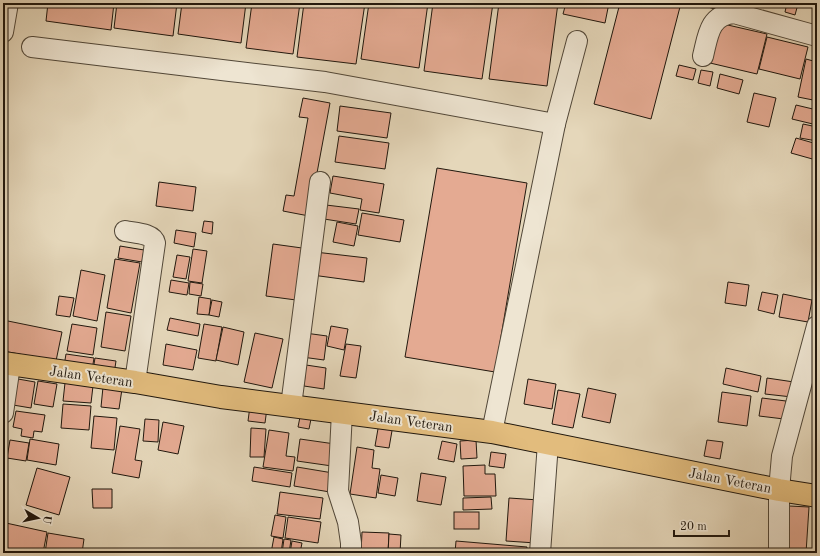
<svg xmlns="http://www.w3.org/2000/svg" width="820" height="556" viewBox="0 0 820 556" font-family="'Old Standard TT',serif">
<rect width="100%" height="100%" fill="#e5d7ba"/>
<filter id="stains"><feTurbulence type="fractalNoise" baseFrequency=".005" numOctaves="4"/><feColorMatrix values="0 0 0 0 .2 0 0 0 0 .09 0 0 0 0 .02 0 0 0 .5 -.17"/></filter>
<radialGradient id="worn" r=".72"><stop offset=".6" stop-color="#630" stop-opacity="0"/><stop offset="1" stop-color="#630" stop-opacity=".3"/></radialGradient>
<!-- building -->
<g fill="#e4aa92" stroke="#20170d">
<path d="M48,3H114L111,30L46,21Z"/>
<path d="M117,3H177L173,36L114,28Z"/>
<path d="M182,3H246L241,43L178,34Z"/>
<path d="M252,3H300L293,54L246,48Z"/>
<path d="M304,3H365L356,64L297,57Z"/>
<path d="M369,3H428L419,68L361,59Z"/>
<path d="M433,3H493L482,79L424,71Z"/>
<path d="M499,3H558L547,86L489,79Z"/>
<path d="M566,3H609L605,23L563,14Z"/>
<path d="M620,3H681L651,119L594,104Z"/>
<path d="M709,3H725L722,11L708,7Z"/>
<path d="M787,3L798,4L795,15L785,12Z"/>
<path d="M719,23L767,34L757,74L710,63Z"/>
<path d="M767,37L808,47L800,79L759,69Z"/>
<path d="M806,59L817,62V81L813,100L798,97Z"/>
<path d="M679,65L696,69L693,80L676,76Z"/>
<path d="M701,70L713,72L710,86L698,83Z"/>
<path d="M720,74L743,80L739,94L717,88Z"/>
<path d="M817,88V106L813,105Z"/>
<path d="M754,93L776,98L769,127L747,122Z"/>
<path d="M303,98L330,103L309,216L283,211L286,195L294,196L308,118L299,117Z"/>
<path d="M796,105L817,110V125L792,119Z"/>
<path d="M340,106L391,113L387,138L337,131Z"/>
<path d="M803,124L817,127V141L800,138Z"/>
<path d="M339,136L389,143L385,169L335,162Z"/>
<path d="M796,138L817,144L816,160L791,153Z"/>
<path d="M437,168L527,183L495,372L405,357Z"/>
<path d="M333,176L384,184L379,213L360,210L362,199L330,193Z"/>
<path d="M159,182L196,187L193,211L156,206Z"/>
<path d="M326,205L359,209L356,224L324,219Z"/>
<path d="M362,213L404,220L400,242L358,235Z"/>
<path d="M204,221L213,222L212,234L202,232Z"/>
<path d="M337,222L358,226L354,246L333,242Z"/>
<path d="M176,230L196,233L194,247L174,243Z"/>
<path d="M273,244L302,248L296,300L266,296Z"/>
<path d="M120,246L144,250L142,262L118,258Z"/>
<path d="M193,249L207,251L202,283L188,281Z"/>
<path d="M315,252L367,258L364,282L312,275Z"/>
<path d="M177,255L190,257L186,279L173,277Z"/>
<path d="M115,259L140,263L131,313L107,308Z"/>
<path d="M81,270L105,275L97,321L73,316Z"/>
<path d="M171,280L189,283L187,295L169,292Z"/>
<path d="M190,282L203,284L201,296L189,294Z"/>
<path d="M728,282L749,285L746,306L725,303Z"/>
<path d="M762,292L778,295L774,314L758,310Z"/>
<path d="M783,294L812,300L808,322L779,317Z"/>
<path d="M59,296L74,298L70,317L56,315Z"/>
<path d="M199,297L211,299L209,315L197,314Z"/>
<path d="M212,300L222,302L219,317L209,315Z"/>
<path d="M106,312L131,316L125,351L101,347Z"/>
<path d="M170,318L200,324L198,336L167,330Z"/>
<path d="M3,320L62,332L56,361L3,351Z"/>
<path d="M72,324L97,328L93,355L67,351Z"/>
<path d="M204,324L222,327L216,361L198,358Z"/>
<path d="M331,326L348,329L344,350L327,346Z"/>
<path d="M223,327L244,332L238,365L216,360Z"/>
<path d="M255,333L283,339L272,388L244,382Z"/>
<path d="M305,333L327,336L324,360L302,357Z"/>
<path d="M166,344L197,350L193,370L163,365Z"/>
<path d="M346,344L361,346L356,378L340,376Z"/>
<path d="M66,354L94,358L92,370L64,366Z"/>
<path d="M95,358L116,361L114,374L93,370Z"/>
<path d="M306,365L326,368L324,389L304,386Z"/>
<path d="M726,368L761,376L758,392L723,384Z"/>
<path d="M767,378L794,382L792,397L765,394Z"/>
<path d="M18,379L35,382L31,408L13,405Z"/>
<path d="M528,379L556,384L552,409L524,404Z"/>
<path d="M38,381L57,384L53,407L34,404Z"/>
<path d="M65,383L93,386L91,403L63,401Z"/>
<path d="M103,387L122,389L119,409L101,407Z"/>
<path d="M588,388L616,394L610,423L582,417Z"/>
<path d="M558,390L580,394L573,428L552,424Z"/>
<path d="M722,392L751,396L747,426L718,422Z"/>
<path d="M762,398L786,401L784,419L759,416Z"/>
<path d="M63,404L91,406L89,430L61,428Z"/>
<path d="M250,406L267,408L265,423L248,421Z"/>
<path d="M16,411L45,415L42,432L34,431L33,438L21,436L22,429L13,427Z"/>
<path d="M301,412L312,414L309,429L298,427Z"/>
<path d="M94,416L117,418L114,450L91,448Z"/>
<path d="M145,419L159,420L158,442L143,441Z"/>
<path d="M163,422L184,426L178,454L158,450Z"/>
<path d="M379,423L393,425L389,448L375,446Z"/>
<path d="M120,426L140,429L135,460L142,461L139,478L112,473Z"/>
<path d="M251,428L266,429L264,457H250Z"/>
<path d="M269,430L289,433L286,456L295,457L293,471L263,467Z"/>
<path d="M30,439L59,444L56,465L27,460Z"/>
<path d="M300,439L335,444L332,466L297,461Z"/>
<path d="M10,440L29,443L26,461L7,458Z"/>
<path d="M476,440L477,458L461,459L460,441Z"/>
<path d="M707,440L723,442L720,459L704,456Z"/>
<path d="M442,441L457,444L454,462L438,459Z"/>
<path d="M357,447L374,450L372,468L380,469L376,498L350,494Z"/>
<path d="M491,452L506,454L504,468L489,466Z"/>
<path d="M485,465V474H495L496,496H464L463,466Z"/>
<path d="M254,467L292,473L290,487L252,481Z"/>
<path d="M297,467L333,473L330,492L294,486Z"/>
<path d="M37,468L70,477L59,515L26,505Z"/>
<path d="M421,473L446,477L441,505L417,501Z"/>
<path d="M381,475L398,478L395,496L378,493Z"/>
<path d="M92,489H112V508H93Z"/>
<path d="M280,492L323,498L320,519L277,514Z"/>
<path d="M491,497L492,509L463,510V498Z"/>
<path d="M509,498L539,500L536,543L506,541Z"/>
<path d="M789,506L809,507L806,553H787Z"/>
<path d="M816,508H817V553H813Z"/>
<rect x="454" y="512" width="25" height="17"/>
<path d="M275,515L286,517L283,538L271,536Z"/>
<path d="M288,517L321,522L318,543L285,538Z"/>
<path d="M6,523L47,532L43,553H12L3,551V536Z"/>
<path d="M362,532L389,533L388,553H361Z"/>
<path d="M48,533L84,539L82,553H45Z"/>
<path d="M389,534L401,535L400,553H388Z"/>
<path d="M274,537L283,539L281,553H271Z"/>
<path d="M284,539L291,540L289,553H282Z"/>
<path d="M292,541L302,543L300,553H290Z"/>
<path d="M456,541L527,547L526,553H455Z"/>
</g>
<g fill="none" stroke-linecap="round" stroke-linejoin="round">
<defs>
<g id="minor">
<path d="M3,32L8,3"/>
<path d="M32,47L230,71L325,82L555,124L492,432"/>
<path d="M703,56C708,36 709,15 734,13L817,36"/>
<path d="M555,124L577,41"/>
<path d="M125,231C134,233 153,233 155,243L135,382"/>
<path d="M291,406L320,182"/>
<path d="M342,412L338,491L348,522L351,543V553"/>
<path d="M3,413L10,365"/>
<path d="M540,553L548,443"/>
<path d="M779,553V490L782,456L817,326"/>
</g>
<path id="major" d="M3,363L135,382L221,397L492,432L779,490L817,496"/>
</defs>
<!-- minor casing -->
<use href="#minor" stroke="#514738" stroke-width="22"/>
<!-- major casing -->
<use href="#major" stroke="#20170d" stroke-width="24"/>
<!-- minor -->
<use href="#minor" stroke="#eee5d2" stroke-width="20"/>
<!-- major -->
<use href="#major" stroke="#e2bc7d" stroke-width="22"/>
</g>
<g text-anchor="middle" stroke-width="4" stroke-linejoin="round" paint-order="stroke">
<!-- street labels -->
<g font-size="14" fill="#20170d" stroke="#eee5d2">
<text transform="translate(91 376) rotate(8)" y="5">Jalan Veteran</text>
<text transform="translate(411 421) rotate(8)" y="5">Jalan Veteran</text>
<text transform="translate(730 480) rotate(11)" y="5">Jalan Veteran</text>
</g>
</g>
<!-- margin -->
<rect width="820" height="556" fill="none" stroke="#e5d7ba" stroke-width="16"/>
<rect x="4" y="4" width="812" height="548" fill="none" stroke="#20170d" stroke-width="2"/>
<rect x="8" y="8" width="804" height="540" fill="none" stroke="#20170d"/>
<!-- north arrow -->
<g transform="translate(38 518) rotate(99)" stroke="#eee5d2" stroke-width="3" paint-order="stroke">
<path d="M0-3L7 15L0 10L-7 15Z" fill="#20170d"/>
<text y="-6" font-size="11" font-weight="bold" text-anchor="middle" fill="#20170d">U</text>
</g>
<!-- scale -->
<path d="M674 530v6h55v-6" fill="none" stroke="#20170d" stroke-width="2"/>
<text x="680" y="530" font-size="12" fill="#20170d" stroke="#eee5d2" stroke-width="3" paint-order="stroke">20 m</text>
<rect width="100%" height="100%" filter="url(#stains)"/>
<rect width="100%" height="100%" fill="url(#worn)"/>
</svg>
